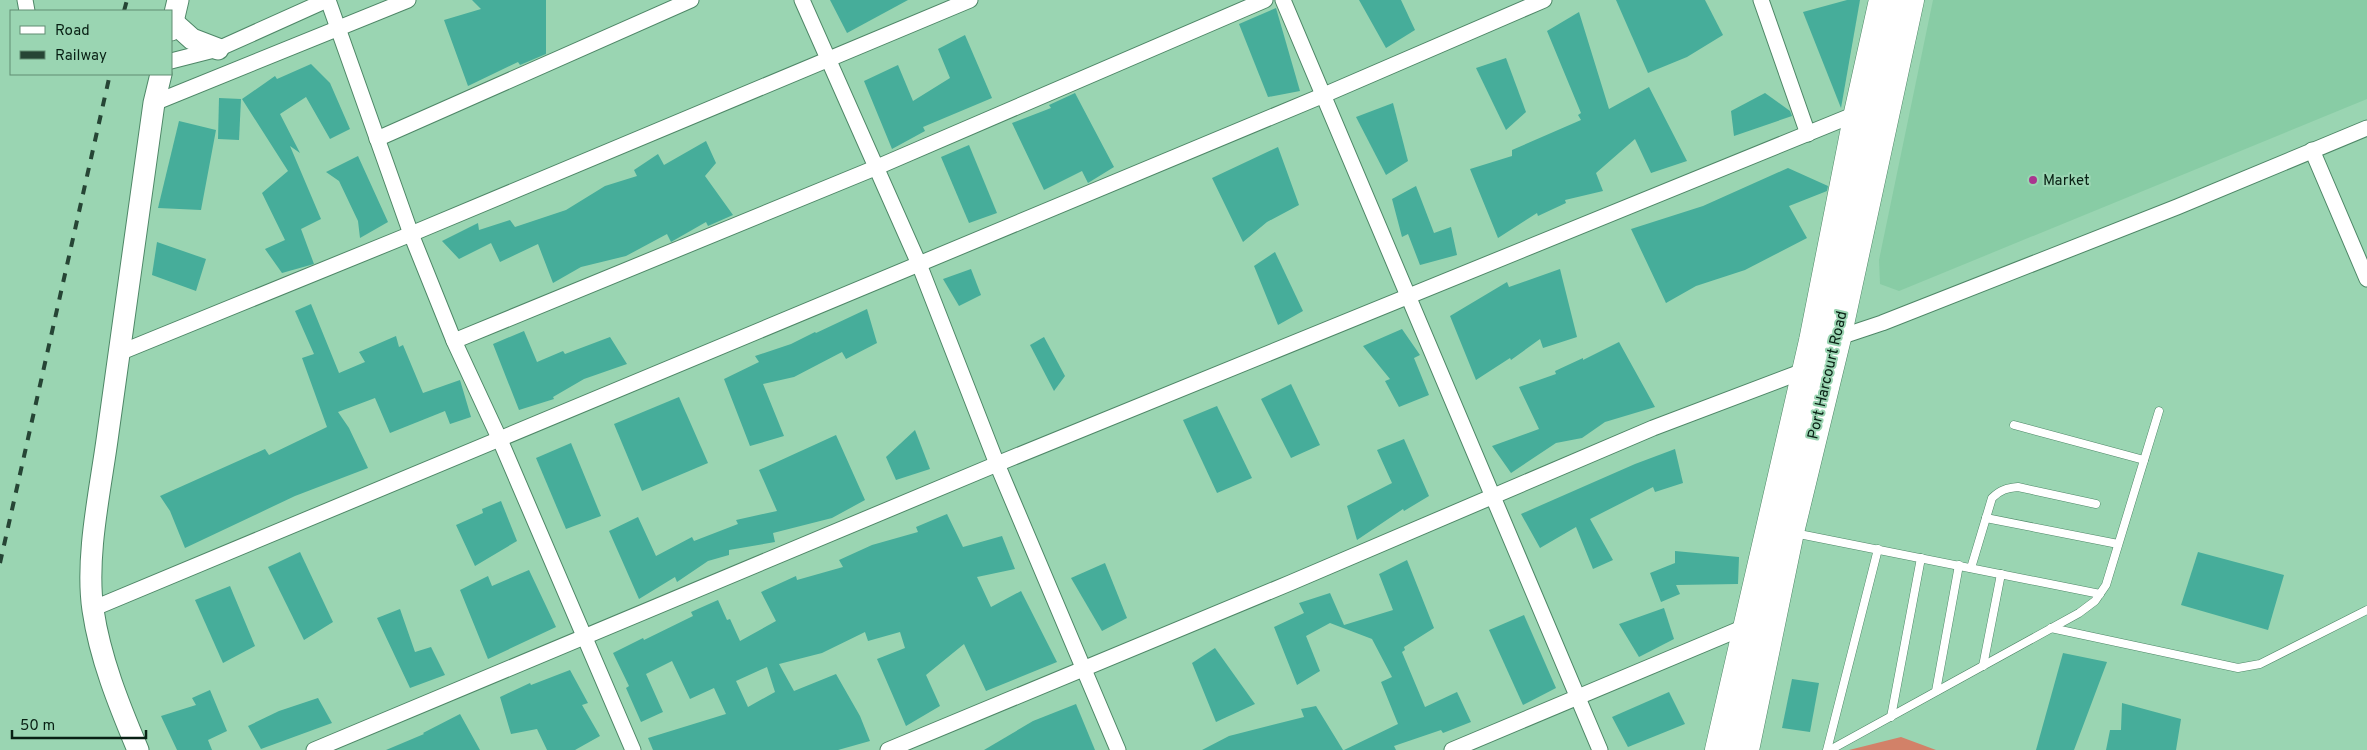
<svg xmlns="http://www.w3.org/2000/svg" width="2367" height="750" viewBox="0 0 2367 750" font-family="Overpass,sans-serif">
<rect width="100%" height="100%" fill="#9ad5b2"/>
<!-- built -->
<path fill="#88cca5" d="M1933,0H2367V99L1899,291L1880,284L1879,260Z"/>
<!-- green -->
<path fill="#d28168" d="M1901,737L1936,750H1849Z"/>
<!-- building -->
<g fill="#46ad9a" fill-rule="evenodd">
<path d="M472,0H546V54L520,65L518,62L468,86L444,20L481,9Z"/>
<path d="M830,0H908L847,33Z"/>
<path d="M1359,0H1401L1415,30L1386,48Z"/>
<path d="M1616,0H1705L1723,35L1687,57L1648,73Z"/>
<path d="M1847,0H1860L1841,108L1803,12Z"/>
<path d="M1276,8L1300,91L1268,97L1239,24Z"/>
<path d="M1579,12L1609,109L1649,87L1687,161L1651,173L1635,139L1596,173L1603,191L1565,200L1566,203L1538,216L1537,213L1498,238L1470,169L1512,156V150L1581,120L1578,115L1581,113L1547,31Z"/>
<path d="M965,35L992,98L923,127L925,131L892,149L864,81L898,65L913,101L950,78L938,49Z"/>
<path d="M1506,58L1526,112L1506,130L1476,68Z"/>
<path d="M311,64L330,83L350,129L330,139L306,97L280,114L300,153L290,146L321,219L301,229L314,264L282,273L265,249L285,240L262,193L288,171L242,99L275,76L277,79Z"/>
<path d="M1075,93L1114,167L1088,183L1082,171L1044,190L1012,123L1051,108L1049,105Z"/>
<path d="M1765,93L1790,111L1792,116L1734,136L1731,111Z"/>
<path d="M219,98L241,99L239,140L218,139Z"/>
<path d="M1393,103L1408,161L1386,175L1356,117Z"/>
<path d="M179,121L216,130L201,210L158,208Z"/>
<path d="M706,141L716,163L705,176L733,215L708,226L706,222L671,242L667,234L626,256L581,267L553,283L538,244L500,262L491,243L459,259L442,241L478,223L479,230L510,220L515,227L566,210L605,186L637,176L634,170L658,154L664,165Z"/>
<path d="M969,145L997,213L969,223L941,157Z"/>
<path d="M1278,147L1299,205L1267,222L1243,242L1212,178Z"/>
<path d="M358,156L388,222L360,238L358,221L339,181L326,172Z"/>
<path d="M1788,168L1828,186L1827,191L1789,206L1807,238L1745,270L1696,286L1666,303L1631,229L1703,206Z"/>
<path d="M1416,186L1434,233L1451,227L1457,255L1420,265L1408,234L1402,237L1392,199Z"/>
<path d="M157,242L206,259L196,291L152,275Z"/>
<path d="M1275,252L1303,311L1278,325L1254,266Z"/>
<path d="M971,269L981,295L959,306L943,279Z"/>
<path d="M1560,269L1577,337L1543,348L1540,339L1511,360L1510,358L1476,380L1450,316L1507,282L1509,287Z"/>
<path d="M311,304L339,373L365,362L359,352L396,336L399,347L403,345L423,393L460,380L471,417L450,424L445,411L390,433L375,398L338,412L349,428L368,468L295,496L185,548L170,511L160,496L265,449L269,455L327,427L302,358L314,354L295,311Z"/>
<path d="M867,309L877,343L846,359L842,352L794,377L763,384L784,436L750,446L724,379L759,362L755,356L791,344L815,332L816,333Z"/>
<path d="M1402,329L1420,355L1414,358L1429,395L1399,407L1385,381L1390,379L1363,346Z"/>
<path d="M524,331L537,362L563,351L565,354L610,337L627,364L584,379L553,397L554,399L519,410L493,344Z"/>
<path d="M1044,337L1065,376L1054,391L1030,345Z"/>
<path d="M1619,342L1655,407L1605,422L1582,438L1556,443L1511,473L1492,446L1539,429L1519,387L1556,374L1555,371L1583,358V360Z"/>
<path d="M1291,384L1320,445L1291,458L1261,399Z"/>
<path d="M679,397L708,463L642,491L614,424Z"/>
<path d="M1217,406L1252,478L1217,493L1183,420Z"/>
<path d="M915,430L930,469L896,480L886,457Z"/>
<path d="M836,435L865,500L832,518L773,533L775,542L729,550V555L708,561L677,582L675,577L639,599L609,531L638,517L656,556L692,537L694,541L738,524L736,520L777,511L759,470Z"/>
<path d="M1404,439L1429,496L1404,511L1403,509L1357,540L1347,506L1392,483L1377,450Z"/>
<path d="M571,443L601,516L566,529L536,458Z"/>
<path d="M1675,449L1683,483L1655,492L1653,487L1590,519L1613,560L1593,569L1576,527L1540,548L1521,514L1635,464Z"/>
<path d="M501,501L517,541L475,566L456,525L483,513L482,509Z"/>
<path d="M947,514L963,547L1002,536L1015,569L977,577L991,607L1021,591L1057,662L986,691L964,644L926,675L940,706L906,726L877,659L905,648L900,632L868,641L865,632L822,653L779,664L794,691L836,674L860,716L870,741L838,750H653L648,738L726,714L714,688L690,699L672,661L646,674L663,712L641,722L626,688L629,686L613,653L643,638L644,640L693,616L691,612L718,600L727,620L730,619L740,641L776,621L761,592L796,576L797,580L843,567L839,560L872,545L918,532L916,527ZM767,667L775,692L748,707L736,681Z"/>
<path d="M1675,551L1739,557L1738,584L1676,585L1680,594L1661,602L1650,573L1675,563Z"/>
<path d="M300,552L333,622L304,640L268,567Z"/>
<path d="M2198,552L2284,575L2268,630L2181,605Z"/>
<path d="M1407,560L1434,628L1404,647L1405,650L1402,652L1425,707L1457,692L1471,722L1443,733L1441,730L1394,746L1396,750H1344L1398,724L1381,682L1392,677L1372,639L1330,623L1306,636L1320,671L1297,685L1274,627L1304,613L1299,603L1330,593L1344,625L1393,610L1379,574Z"/>
<path d="M1105,563L1127,618L1102,631L1071,578Z"/>
<path d="M529,570L556,627L488,659L460,590L488,576L492,586Z"/>
<path d="M230,586L255,646L223,663L195,600Z"/>
<path d="M1664,608L1674,639L1639,657L1619,624Z"/>
<path d="M400,609L415,652L431,647L445,675L410,688L377,618Z"/>
<path d="M1524,615L1556,688L1523,705L1489,630Z"/>
<path d="M1215,648L1255,704L1216,722L1192,663Z"/>
<path d="M2063,653L2107,662L2074,750H2036Z"/>
<path d="M570,670L588,703L582,705L600,736L575,750H547L537,729L511,734L500,697L530,683L531,685Z"/>
<path d="M1792,679L1819,683L1810,732L1782,728Z"/>
<path d="M210,690L227,731L208,740L212,750H177L161,716L196,705L192,698Z"/>
<path d="M1669,692L1685,724L1628,747L1612,717Z"/>
<path d="M318,698L332,723L261,749L248,726L279,711Z"/>
<path d="M2122,703L2181,719L2176,750H2106L2110,730H2121Z"/>
<path d="M1076,704L1095,750H984L1033,721Z"/>
<path d="M1316,706L1343,750H1202L1229,736L1304,717L1301,709Z"/>
<path d="M460,714L480,750H386L424,734L423,733Z"/>
</g>
<g fill="none" stroke-linecap="round" stroke-linejoin="round">
<defs>
<g id="lane">
<path d="M2014,425L2144,460"/>
<path d="M1986,518L2118,544"/>
<path d="M1794,533L2100,594"/>
<path d="M1971,568L1992,498C2000,490 2007,488 2018,487L2096,504"/>
<path d="M2051,628L2238,668L2260,664L2367,610"/>
<path d="M1983,666L2001,574"/>
<path d="M1936,691L1959,565"/>
<path d="M1891,717L1921,558"/>
<path d="M1827,750L1878,549"/>
<path d="M1830,750L2079,613L2095,601L2106,585L2159,411"/>
</g>
<g id="street">
<path d="M25,0L27,11"/>
<path d="M328,0L411,234L454,341L500,440L633,750"/>
<path d="M802,0L919,264L997,464L1118,750"/>
<path d="M1283,0L1600,750"/>
<path d="M1761,0L1808,134"/>
<path d="M171,61L218,49L327,0"/>
<path d="M154,103L408,0"/>
<path d="M377,139L691,0"/>
<path d="M2312,150L2367,279"/>
<path d="M1834,339L1882,323L2177,207L2367,128"/>
<path d="M454,341L875,168L1265,0"/>
<path d="M119,353L411,234L970,0"/>
<path d="M92,609L1324,95L1544,0"/>
<path d="M314,750L997,464L1858,113"/>
<path d="M888,750L1290,583L1653,428L1806,370"/>
<path d="M1452,750L1747,626"/>
</g>
<g id="secondary">
<path d="M173,22L192,39L218,49"/>
<path d="M171,30L178,0"/>
<path d="M138,750C119,705 100,658 93,610C85,556 101,487 108,433C123,323 139,213 154,103L161,74"/>
</g>
<g id="highway">
<path d="M1719,750L1813,341L1858,113L1883,0"/>
<path d="M1745,750L1790,532L1837,338L1910,0"/>
</g>
</defs>
<!-- lane casing -->
<use href="#lane" stroke="#4e8767" stroke-width="9"/>
<!-- street casing -->
<use href="#street" stroke="#4e8767" stroke-width="17"/>
<!-- secondary casing -->
<use href="#secondary" stroke="#4e8767" stroke-width="23"/>
<!-- highway casing -->
<use href="#highway" stroke="#4e8767" stroke-width="29"/>
<!-- lane -->
<use href="#lane" stroke="#fff" stroke-width="8"/>
<!-- street -->
<use href="#street" stroke="#fff" stroke-width="15"/>
<!-- secondary -->
<use href="#secondary" stroke="#fff" stroke-width="21"/>
<!-- highway -->
<use href="#highway" stroke="#fff" stroke-width="28"/>
<!-- rail -->
<g stroke="#264535" stroke-width="4" stroke-dasharray="9 9" stroke-linecap="butt">
<path d="M124,11L127,0"/>
<path d="M0,563L110,74"/>
</g>
</g>
<!-- markers -->
<circle fill="#a9358f" stroke="#9ad5b2" stroke-width="2" cx="2033" cy="180" r="5"/>
<g text-anchor="middle" stroke-width="4" stroke-linejoin="round" paint-order="stroke">
<!-- poi labels -->
<g font-size="15" fill="#082014" stroke="#9ad5b2" text-anchor="start">
<text x="2043" y="185">Market</text>
</g>
<!-- street labels -->
<g font-size="15" fill="#082014" stroke="#9ad5b2">
<text transform="translate(1827 375) rotate(-77)" y="5">Port Harcourt Road</text>
</g>
</g>
<!-- legend -->
<rect x="10" y="10" width="162" height="65" fill="#9ad5b2" stroke="#608d73"/>
<rect x="20" y="26" width="25" height="8" fill="#ffffff" stroke="#608d73"/>
<text x="55" y="35" font-size="15" fill="#082014">Road</text>
<rect x="20" y="51" width="25" height="8" fill="#264535" stroke="#608d73"/>
<text x="55" y="60" font-size="15" fill="#082014">Railway</text>
<!-- scale -->
<path d="M12 730v8h134v-8" fill="none" stroke="#082014" stroke-width="2.5"/>
<text x="20" y="730" font-size="15" fill="#082014" stroke="#9ad5b2" stroke-width="4" paint-order="stroke">50 m</text>
</svg>
